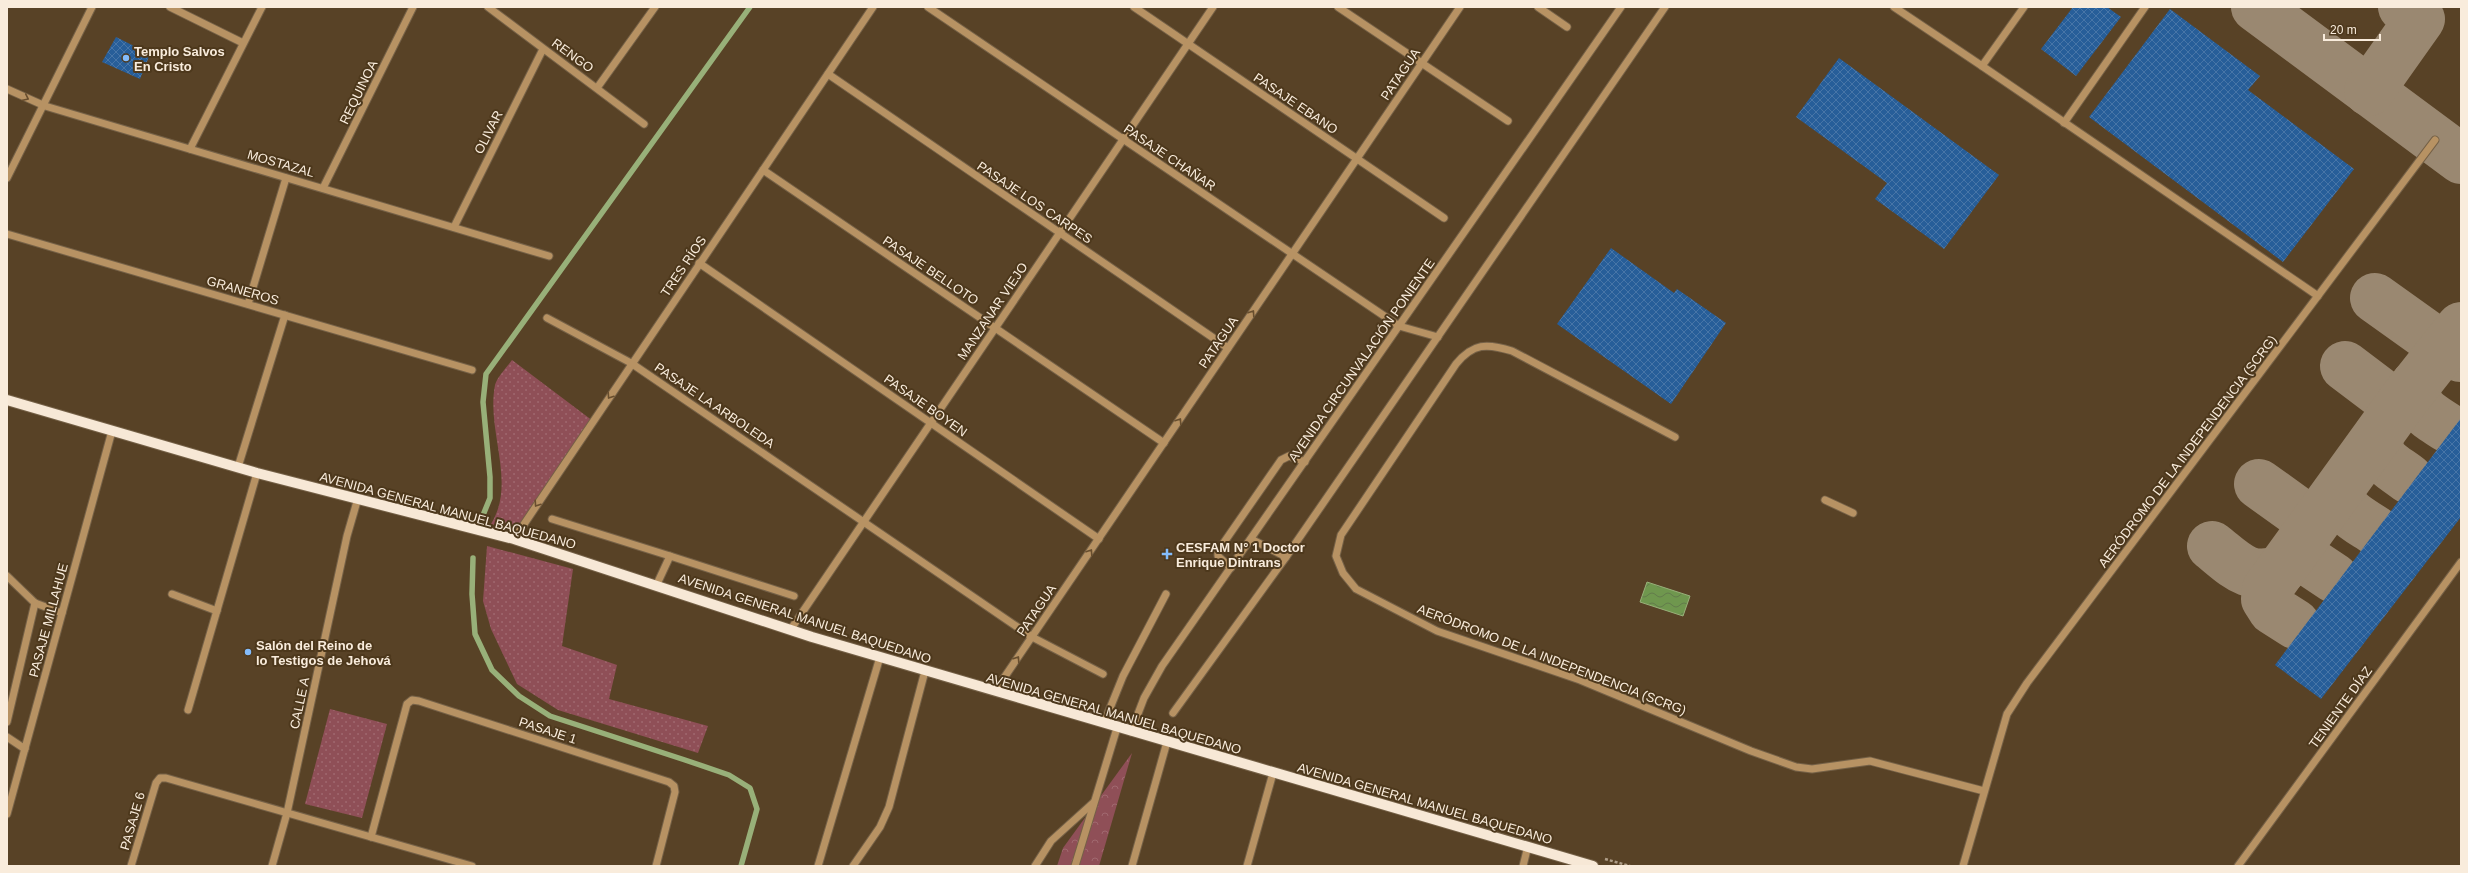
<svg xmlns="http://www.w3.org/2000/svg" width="2468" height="873" viewBox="0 0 2468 873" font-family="Helvetica,sans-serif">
<defs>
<pattern id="green-dots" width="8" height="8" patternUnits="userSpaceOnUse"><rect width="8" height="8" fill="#8f4f57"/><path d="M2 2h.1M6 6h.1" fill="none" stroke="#a0686f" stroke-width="1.8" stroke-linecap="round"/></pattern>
<pattern id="forest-crowns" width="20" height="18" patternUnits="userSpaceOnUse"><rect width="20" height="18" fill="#8f4f57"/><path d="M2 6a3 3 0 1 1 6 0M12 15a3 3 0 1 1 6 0" fill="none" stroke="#a0686f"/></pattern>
<pattern id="water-waves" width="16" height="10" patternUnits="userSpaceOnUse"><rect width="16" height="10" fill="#6f974e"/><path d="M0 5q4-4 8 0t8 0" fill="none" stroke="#627b4a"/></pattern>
<pattern id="building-cross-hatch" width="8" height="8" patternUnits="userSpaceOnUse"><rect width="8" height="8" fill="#275e99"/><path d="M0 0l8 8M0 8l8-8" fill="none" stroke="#4775a7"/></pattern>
</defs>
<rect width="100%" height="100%" fill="#584226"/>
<!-- green -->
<g fill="url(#green-dots)">
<path d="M512,360L593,421L517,531L491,524C517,482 486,432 495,385C497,377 507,367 512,360Z"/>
<path d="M487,546L573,569L562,646L617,665L609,699L708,726L698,753L558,710L517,684L491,629L483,601Z"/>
<path d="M330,709L387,724L362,818L305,804Z"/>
</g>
<!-- forest -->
<path fill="url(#forest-crowns)" d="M1132,753L1099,866H1057L1063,848Z"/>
<!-- water -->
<path fill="url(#water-waves)" stroke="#98b079" d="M1647,582L1690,596L1683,616L1640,602Z"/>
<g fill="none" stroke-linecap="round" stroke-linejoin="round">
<!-- stream -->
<g stroke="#98b079" stroke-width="5.5">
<path d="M479,525L490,498V477L483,402L486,374L750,7"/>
<path d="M473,558L472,594L475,634L492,670L519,696L550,716L685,760L729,775L750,788L757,809L741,866"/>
</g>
<!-- taxiway -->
<g stroke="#9a8871" stroke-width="50">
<path d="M2256,7L2461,159"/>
<path d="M2369,91L2420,19L2403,7"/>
<path d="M2375,298L2438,343L2455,335L2454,348L2460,357"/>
<path d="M2345,366L2386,397L2396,401L2405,398"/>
<path d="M2415,385C2416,411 2427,414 2448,428"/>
<path d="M2378,436C2377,462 2391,465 2409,479"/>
<path d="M2259,484L2298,512L2312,516L2323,513"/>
<path d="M2340,490C2339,512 2360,520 2376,531"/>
<path d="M2302,542L2307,560L2334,578"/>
<path d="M2212,546C2236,565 2248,581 2281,570"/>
<path d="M2295,624L2273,610L2266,599L2267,589L2405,398L2461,327"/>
</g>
</g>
<!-- building -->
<g fill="url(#building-cross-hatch)">
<path d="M2073,7H2107L2121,17L2076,76L2041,49Z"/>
<path d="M2170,9L2260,76L2248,90L2354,169L2283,262L2089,117Z"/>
<path d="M116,37L150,54L140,79L102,62Z"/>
<path d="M1839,58L1999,175L1944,249L1875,199L1887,183L1796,117Z"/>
<path d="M1611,248L1674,293L1677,289L1726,323L1671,404L1557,324Z"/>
<path d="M2461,418V517L2321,699L2275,665Z"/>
</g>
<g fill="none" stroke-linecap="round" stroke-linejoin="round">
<defs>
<g id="minor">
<path d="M170,7L243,43"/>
<path d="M488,7L644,124"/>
<path d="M928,7L1399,326L1438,337"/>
<path d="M1134,7L1444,218"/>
<path d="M1338,7L1508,121"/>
<path d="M1538,7L1567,27"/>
<path d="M1894,7L1982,66"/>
<path d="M2024,7L1982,66L2318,296"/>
<path d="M828,74L1228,348"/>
<path d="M597,88L655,7"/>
<path d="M7,89L45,106L549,256"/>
<path d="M2064,123L2145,7"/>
<path d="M190,149L262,7"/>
<path d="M763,170L1164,443"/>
<path d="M7,178L92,7"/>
<path d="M323,188L413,7"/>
<path d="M454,227L543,49"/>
<path d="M7,234L472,370"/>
<path d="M699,263L1099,539"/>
<path d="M248,304L286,178"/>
<path d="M547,318L631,363L1032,637L1103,674"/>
<path d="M1675,437L1512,351C1487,343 1473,343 1456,364L1341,535L1336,556L1343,573L1356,589L1437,631L1580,680L1751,751L1796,767L1812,769L1870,761L1984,791"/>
<path d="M238,467L285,315"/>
<path d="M1825,500L1853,513"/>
<path d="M552,519L670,556L657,584"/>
<path d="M514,539L873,7"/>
<path d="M670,556L794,596"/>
<path d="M1286,557L1665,7"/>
<path d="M1231,568L1218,556V551L1281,460L1289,456L1305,462"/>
<path d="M7,576L35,603L62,613"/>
<path d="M172,594L217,611"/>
<path d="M791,629L1213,7"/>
<path d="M995,691L1460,7"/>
<path d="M188,710L257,473"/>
<path d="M1173,713L1286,557L1251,539"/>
<path d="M7,722L35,603"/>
<path d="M1104,723L1123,676L1166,594"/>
<path d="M1131,732L1144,698L1162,666L1621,7"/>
<path d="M7,737L25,749"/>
<path d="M7,814L112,431"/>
<path d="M371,837L407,704L412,700L419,701L669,782L674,786L675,792L656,866"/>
<path d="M131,866L156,783L160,778H166L472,866"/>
<path d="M272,866L287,813L347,536L358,498"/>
<path d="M818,866L880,657"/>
<path d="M853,866L880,827L889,807L925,671"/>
<path d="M1035,866L1051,841L1093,803"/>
<path d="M1075,866L1117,728"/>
<path d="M1132,866L1167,742"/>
<path d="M1247,866L1273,773"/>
<path d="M1523,866L1528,846"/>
<path d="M1963,866L2007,714L2027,683L2435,140"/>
<path d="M2238,866L2461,562"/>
</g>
<path id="major" d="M7,400L257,473L514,539L812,637L1593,866"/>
</defs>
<!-- minor casing -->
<use href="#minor" stroke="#756147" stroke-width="9"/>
<!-- major casing -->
<use href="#major" stroke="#756147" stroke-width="12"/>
<!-- path -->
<path stroke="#ae9d87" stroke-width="2.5" stroke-dasharray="3 2" stroke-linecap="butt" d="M1605,859L1630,866"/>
<!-- minor -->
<use href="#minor" stroke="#b79263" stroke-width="7"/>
<!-- major -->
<use href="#major" stroke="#f7e8d6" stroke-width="10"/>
</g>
<!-- one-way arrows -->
<defs><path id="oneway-chevron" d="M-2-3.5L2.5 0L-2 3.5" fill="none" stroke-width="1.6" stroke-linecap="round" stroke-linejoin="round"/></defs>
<g stroke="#684e2e">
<use href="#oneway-chevron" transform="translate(26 98) rotate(25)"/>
<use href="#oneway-chevron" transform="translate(1252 313) rotate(-56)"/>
<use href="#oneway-chevron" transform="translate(610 396) rotate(124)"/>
<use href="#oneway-chevron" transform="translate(1179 421) rotate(-56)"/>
<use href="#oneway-chevron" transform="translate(537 504) rotate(124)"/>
<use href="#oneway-chevron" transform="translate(1090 552) rotate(-56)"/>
<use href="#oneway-chevron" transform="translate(1017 659) rotate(-56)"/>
</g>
<!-- markers -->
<g fill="#84bcfb" stroke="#4d381c" stroke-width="1.5">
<circle cx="126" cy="58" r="4"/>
<path d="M1165 548h4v4h4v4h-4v4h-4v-4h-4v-4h4z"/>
<circle cx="248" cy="652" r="4"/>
</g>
<g text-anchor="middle" stroke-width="4" stroke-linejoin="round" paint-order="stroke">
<!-- poi labels -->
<g font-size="13" font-weight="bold" fill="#f9ecdc" stroke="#4d381c" text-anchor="start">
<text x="134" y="56">Templo Salvos<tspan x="134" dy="15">En Cristo</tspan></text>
<text x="1176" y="552">CESFAM N° 1 Doctor<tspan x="1176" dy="15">Enrique Dintrans</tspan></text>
<text x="256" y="650">Salón del Reino de<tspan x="256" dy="15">lo Testigos de Jehová</tspan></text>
</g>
<!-- street labels -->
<g font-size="13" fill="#f9ecdc" stroke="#4d381c">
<text transform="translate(573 55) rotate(36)" y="5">RENGO</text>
<text transform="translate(1400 74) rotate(-56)" y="5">PATAGUA</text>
<text transform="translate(358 92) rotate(-64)" y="5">REQUINOA</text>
<text transform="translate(1296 103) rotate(34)" y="5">PASAJE EBANO</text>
<text transform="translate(488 132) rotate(-63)" y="5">OLIVAR</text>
<text transform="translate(1170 157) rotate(34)" y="5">PASAJE CHAÑAR</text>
<text transform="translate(281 163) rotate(16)" y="5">MOSTAZAL</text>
<text transform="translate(1035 202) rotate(34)" y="5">PASAJE LOS CARPES</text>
<text transform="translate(683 266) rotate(-56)" y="5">TRES RÍOS</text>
<text transform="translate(931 270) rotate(34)" y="5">PASAJE BELLOTO</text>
<text transform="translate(243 290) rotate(16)" y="5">GRANEROS</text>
<text transform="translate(992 311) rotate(-56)" y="5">MANZANAR VIEJO</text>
<text transform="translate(1218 342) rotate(-56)" y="5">PATAGUA</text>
<text transform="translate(1361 360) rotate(-55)" y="5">AVENIDA CIRCUNVALACIÓN PONIENTE</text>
<text transform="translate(715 405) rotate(34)" y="5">PASAJE LA ARBOLEDA</text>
<text transform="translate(926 405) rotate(35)" y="5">PASAJE BOYEN</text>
<text transform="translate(2187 451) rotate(-53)" y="5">AERÓDROMO DE LA INDEPENDENCIA (SCRG)</text>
<text transform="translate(448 510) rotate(15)" y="5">AVENIDA GENERAL MANUEL BAQUEDANO</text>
<text transform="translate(1036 610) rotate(-56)" y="5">PATAGUA</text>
<text transform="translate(805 618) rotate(18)" y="5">AVENIDA GENERAL MANUEL BAQUEDANO</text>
<text transform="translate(48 620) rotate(-75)" y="5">PASAJE MILLAHUE</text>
<text transform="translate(1552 659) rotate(21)" y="5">AERÓDROMO DE LA INDEPENDENCIA (SCRG)</text>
<text transform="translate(299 703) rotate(-78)" y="5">CALLE A</text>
<text transform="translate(2340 707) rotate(-54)" y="5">TENIENTE DÍAZ</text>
<text transform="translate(1114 713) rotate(16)" y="5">AVENIDA GENERAL MANUEL BAQUEDANO</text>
<text transform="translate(548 730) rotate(18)" y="5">PASAJE 1</text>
<text transform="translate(1425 803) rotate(16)" y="5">AVENIDA GENERAL MANUEL BAQUEDANO</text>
<text transform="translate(132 821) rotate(-74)" y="5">PASAJE 6</text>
</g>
</g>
<!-- border -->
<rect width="2468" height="873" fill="none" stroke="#f9ecdc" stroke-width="16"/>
<!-- scale -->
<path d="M2324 34v6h56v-6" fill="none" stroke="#f9ecdc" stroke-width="2"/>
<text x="2330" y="34" font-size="12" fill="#f9ecdc" stroke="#4d381c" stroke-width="3" paint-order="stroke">20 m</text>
</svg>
